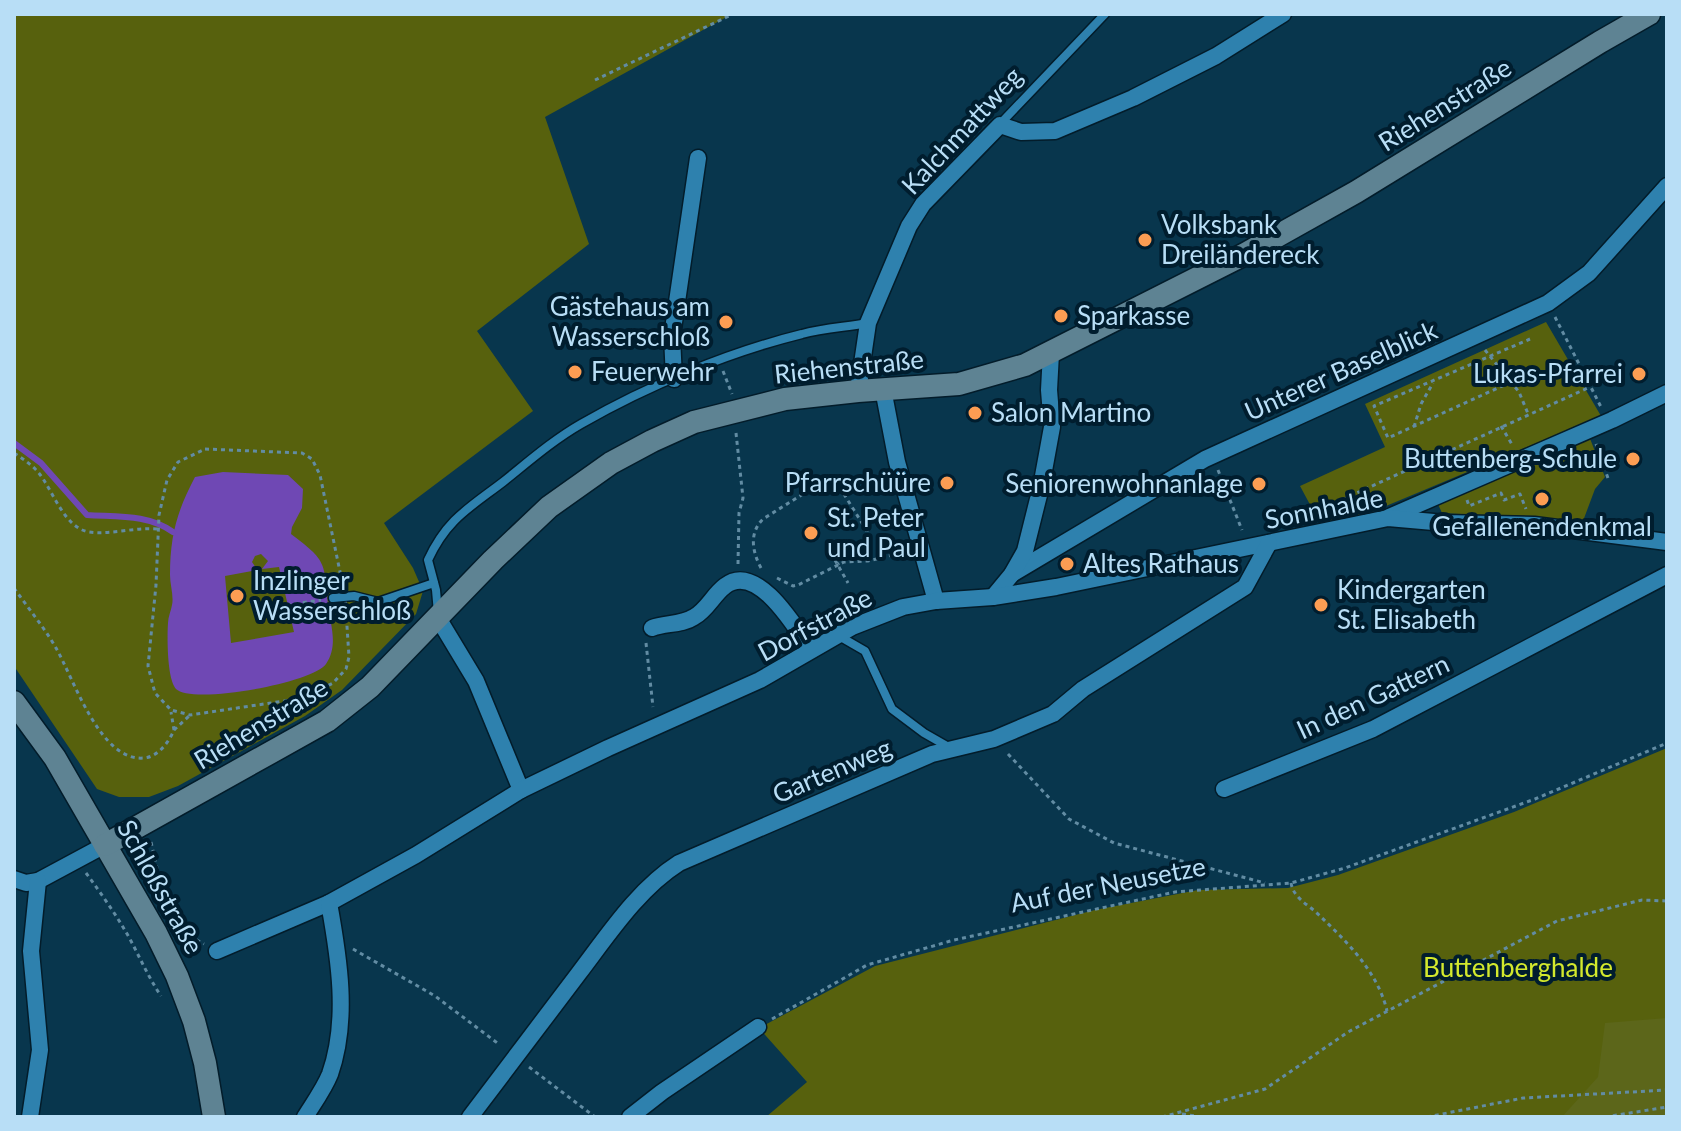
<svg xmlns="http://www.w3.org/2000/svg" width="1681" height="1131" viewBox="0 0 1681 1131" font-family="Lato,sans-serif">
<rect width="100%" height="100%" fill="#08364d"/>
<!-- green -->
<g fill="#57610d">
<path d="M14,14H732L545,117L589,244L477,331L533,411L384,523L413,568L423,591L416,614L342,690L305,716L178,786L149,797H119L97,789L14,666Z"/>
<path d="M1546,322L1601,416L1374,511L1321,525L1300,486L1385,447L1365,404Z"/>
<path d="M1589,436L1605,477L1595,489L1583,521L1442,513L1437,502Z"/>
<path d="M1667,748V1117H766L807,1082L759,1028L875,966L1095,910L1198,890L1288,888L1338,875L1514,812Z"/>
</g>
<!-- forest -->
<path fill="#5c661a" d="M1667,1018V1117H1562L1598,1077L1605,1023Z"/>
<!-- water -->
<path fill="#6f48b4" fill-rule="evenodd" d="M223,472L288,475L303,489L302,508L292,527L291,534C327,561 324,562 328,604C330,624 339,645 326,664C313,683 192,705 176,689C167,679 167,637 168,623C168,617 171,611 172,605C174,596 170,585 170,575C170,536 177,511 195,477ZM261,554L268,561L262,569L279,567L294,632L231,643L225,576L262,569L256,568L252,562L255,556Z"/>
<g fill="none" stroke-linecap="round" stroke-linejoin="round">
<!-- stream -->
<path stroke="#6f48b4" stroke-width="6" d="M14,443L41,463L87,515C117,517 148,514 173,532"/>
<defs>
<g id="lane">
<path d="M1000,124L1105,14"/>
<path d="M333,598L354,596L378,602L434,583"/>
<path d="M438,613L436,590L428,560C447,519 469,508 503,482C528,462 553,440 581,424C647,386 729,352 802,334C823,328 847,327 868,323"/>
<path d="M839,636L865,651L892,709L924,733L952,749"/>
</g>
<g id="street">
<path d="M674,379L672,336L698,158"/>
<path d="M883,389L897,462L936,601"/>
<path d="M858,391L868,323L909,226L923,204L1000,125L1021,132L1055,131L1133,98L1216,56L1283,14"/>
<path d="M1389,517L1612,420L1667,393"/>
<path d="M1012,574L1205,459L1548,303L1589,273L1667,186"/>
<path d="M993,597L1012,574L1025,551L1041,487L1052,427L1049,390L1051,353"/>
<path d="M438,618L476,681L521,790"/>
<path d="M652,628C665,623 682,625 694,617C707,610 713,595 725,586C757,561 796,628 811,650"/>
<path d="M1224,789L1373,729L1667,575"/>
<path d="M14,879L26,883L38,881L105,845"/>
<path d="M217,951L329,903L416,855L521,790L608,748L760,680L852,627L903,607L936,601L993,597L1056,587L1388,518L1445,523L1534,525L1667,542"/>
<path d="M30,1117L40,1050L31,951L38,881"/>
<path d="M305,1117C313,1104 324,1089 330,1074C349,1020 339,958 329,903"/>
<path d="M470,1117C506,1069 543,1021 579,973C608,935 638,889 679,863L932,754L994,739L1053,714L1083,689L1245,587L1269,543"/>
<path d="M630,1117L662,1092L758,1027"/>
</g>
<g id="secondary">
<path d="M14,702L55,758L156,933L177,976L194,1021L205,1063L214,1117"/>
<path d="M105,845L327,721L370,687L493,560L549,507L611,463L652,441L694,422L785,399L858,391L959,384L1025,365L1245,254L1356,192L1600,42L1649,14"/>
</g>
</defs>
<!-- lane casing -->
<use href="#lane" stroke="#031c2a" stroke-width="11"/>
<!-- street casing -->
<use href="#street" stroke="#031c2a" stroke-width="19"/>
<!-- secondary casing -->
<use href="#secondary" stroke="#031c2a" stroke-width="25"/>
<!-- path -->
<g stroke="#628ca3" stroke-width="3" stroke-dasharray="4 4" stroke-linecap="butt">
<path d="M595,80L733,14"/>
<path d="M1555,317L1601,407"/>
<path d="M1485,350L1519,392L1529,416"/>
<path d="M723,371L732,394"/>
<path d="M1511,382L1388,438L1374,406L1530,339"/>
<path d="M1501,426L1513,446"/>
<path d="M1414,427L1421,404L1433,383"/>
<path d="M736,433L743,498L739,513L738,564"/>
<path d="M1596,444L1609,481"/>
<path d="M205,449L302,453L312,459L320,475L345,596L349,657L346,669L333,683L313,693L291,700L190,715L171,710L155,693L148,666L156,585L159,515L167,480L178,462Z"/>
<path d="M14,453C23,459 31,464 38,472C53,490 64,528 89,532C111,535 135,527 157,529"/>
<path d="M1218,470L1242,530"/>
<path d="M1467,500L1469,506L1501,493L1504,500L1520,494L1526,509"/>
<path d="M1323,513L1350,496L1590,387"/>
<path d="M864,546L868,561"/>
<path d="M831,553L848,583"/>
<path d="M761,568C752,551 749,533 763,519L827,479L837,483L867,531L863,544L838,564"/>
<path d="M777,578L793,586L798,585L844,562L868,561L905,552"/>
<path d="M14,588C28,608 44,627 56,648C74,679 100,762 144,758C158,757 169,742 174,730L171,712"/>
<path d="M287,605L321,600"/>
<path d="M646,643L653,707"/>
<path d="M174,730L189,716"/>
<path d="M1008,754L1069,819L1114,843L1265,883"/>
<path d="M151,842L164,898L184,933L204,944"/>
<path d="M86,873C102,895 118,917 131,941C141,960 149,978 161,996"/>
<path d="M1291,883C1294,899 1308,904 1319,915C1347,942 1378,972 1387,1011"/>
<path d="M353,949L435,996L500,1045"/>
<path d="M772,1019L867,965L954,940L1175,892L1291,883L1345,868L1535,799L1667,743"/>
<path d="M529,1067L595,1117"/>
<path d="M1182,1114L1202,1117"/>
<path d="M1162,1117L1265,1089L1348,1032L1557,921L1642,900L1667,901"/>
<path d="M1427,1117L1523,1098L1667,1090"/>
<path d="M1605,1117L1667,1107"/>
</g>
<!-- lane -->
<use href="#lane" stroke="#2e81ae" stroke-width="8"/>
<!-- street -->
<use href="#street" stroke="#2e81ae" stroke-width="16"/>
<!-- secondary -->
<use href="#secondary" stroke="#5e8393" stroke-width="22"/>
</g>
<!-- markers -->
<g fill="#fc9d53" stroke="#001d2e" stroke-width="3">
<circle cx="1145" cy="240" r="8"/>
<circle cx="1061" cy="316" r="8"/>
<circle cx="726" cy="322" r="8"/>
<circle cx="575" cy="372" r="8"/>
<circle cx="1639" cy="374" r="8"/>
<circle cx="975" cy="413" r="8"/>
<circle cx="1633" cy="459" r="8"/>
<circle cx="947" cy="483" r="8"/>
<circle cx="1259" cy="484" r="8"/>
<circle cx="1542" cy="499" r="8"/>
<circle cx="811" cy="533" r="8"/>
<circle cx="1067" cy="564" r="8"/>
<circle cx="237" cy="596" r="8"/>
<circle cx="1321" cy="605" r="8"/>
</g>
<g text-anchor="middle" stroke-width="8" stroke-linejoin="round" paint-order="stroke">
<!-- street labels -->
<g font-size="26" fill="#b8def6" stroke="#001d2e">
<text transform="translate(1445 105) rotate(-32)" y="9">Riehenstraße</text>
<text transform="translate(962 131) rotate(-47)" y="9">Kalchmattweg</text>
<text transform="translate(849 367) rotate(-6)" y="9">Riehenstraße</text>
<text transform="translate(1341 371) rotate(-24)" y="9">Unterer Baselblick</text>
<text transform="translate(1324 509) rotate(-11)" y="9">Sonnhalde</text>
<text transform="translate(815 625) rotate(-28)" y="9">Dorfstraße</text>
<text transform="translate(1373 697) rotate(-25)" y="9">In den Gattern</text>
<text transform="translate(261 724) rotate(-31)" y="9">Riehenstraße</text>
<text transform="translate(832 771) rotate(-23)" y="9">Gartenweg</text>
<text transform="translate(1108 885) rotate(-11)" y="9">Auf der Neusetze</text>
<text transform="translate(160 887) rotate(61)" y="9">Schloßstraße</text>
</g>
<!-- poi labels -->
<g font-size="26" fill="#b8def6" stroke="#001d2e" text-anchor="start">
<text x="1161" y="234">Volksbank<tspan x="1161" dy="30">Dreiländereck</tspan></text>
<text x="710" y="316" text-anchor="end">Gästehaus am<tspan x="710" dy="30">Wasserschloß</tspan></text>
<text x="1077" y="325">Sparkasse</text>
<text x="591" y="381">Feuerwehr</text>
<text x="1623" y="383" text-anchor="end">Lukas-Pfarrei</text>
<text x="991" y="422">Salon Martino</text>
<text x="1617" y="468" text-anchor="end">Buttenberg-Schule</text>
<text x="931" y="492" text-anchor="end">Pfarrschüüre</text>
<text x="1243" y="493" text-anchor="end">Seniorenwohnanlage</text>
<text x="827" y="527">St. Peter<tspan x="827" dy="30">und Paul</tspan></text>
<text x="1542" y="536" text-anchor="middle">Gefallenendenkmal</text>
<text x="1083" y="573">Altes Rathaus</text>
<text x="253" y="590">Inzlinger<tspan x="253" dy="30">Wasserschloß</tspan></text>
<text x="1337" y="599">Kindergarten<tspan x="1337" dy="30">St. Elisabeth</tspan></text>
</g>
<!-- park labels -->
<g font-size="26" fill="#d3e92d" stroke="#001d2e">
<text x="1518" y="977">Buttenberghalde</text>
</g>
</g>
<!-- border -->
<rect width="1681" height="1131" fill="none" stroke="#b8def6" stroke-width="32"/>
</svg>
